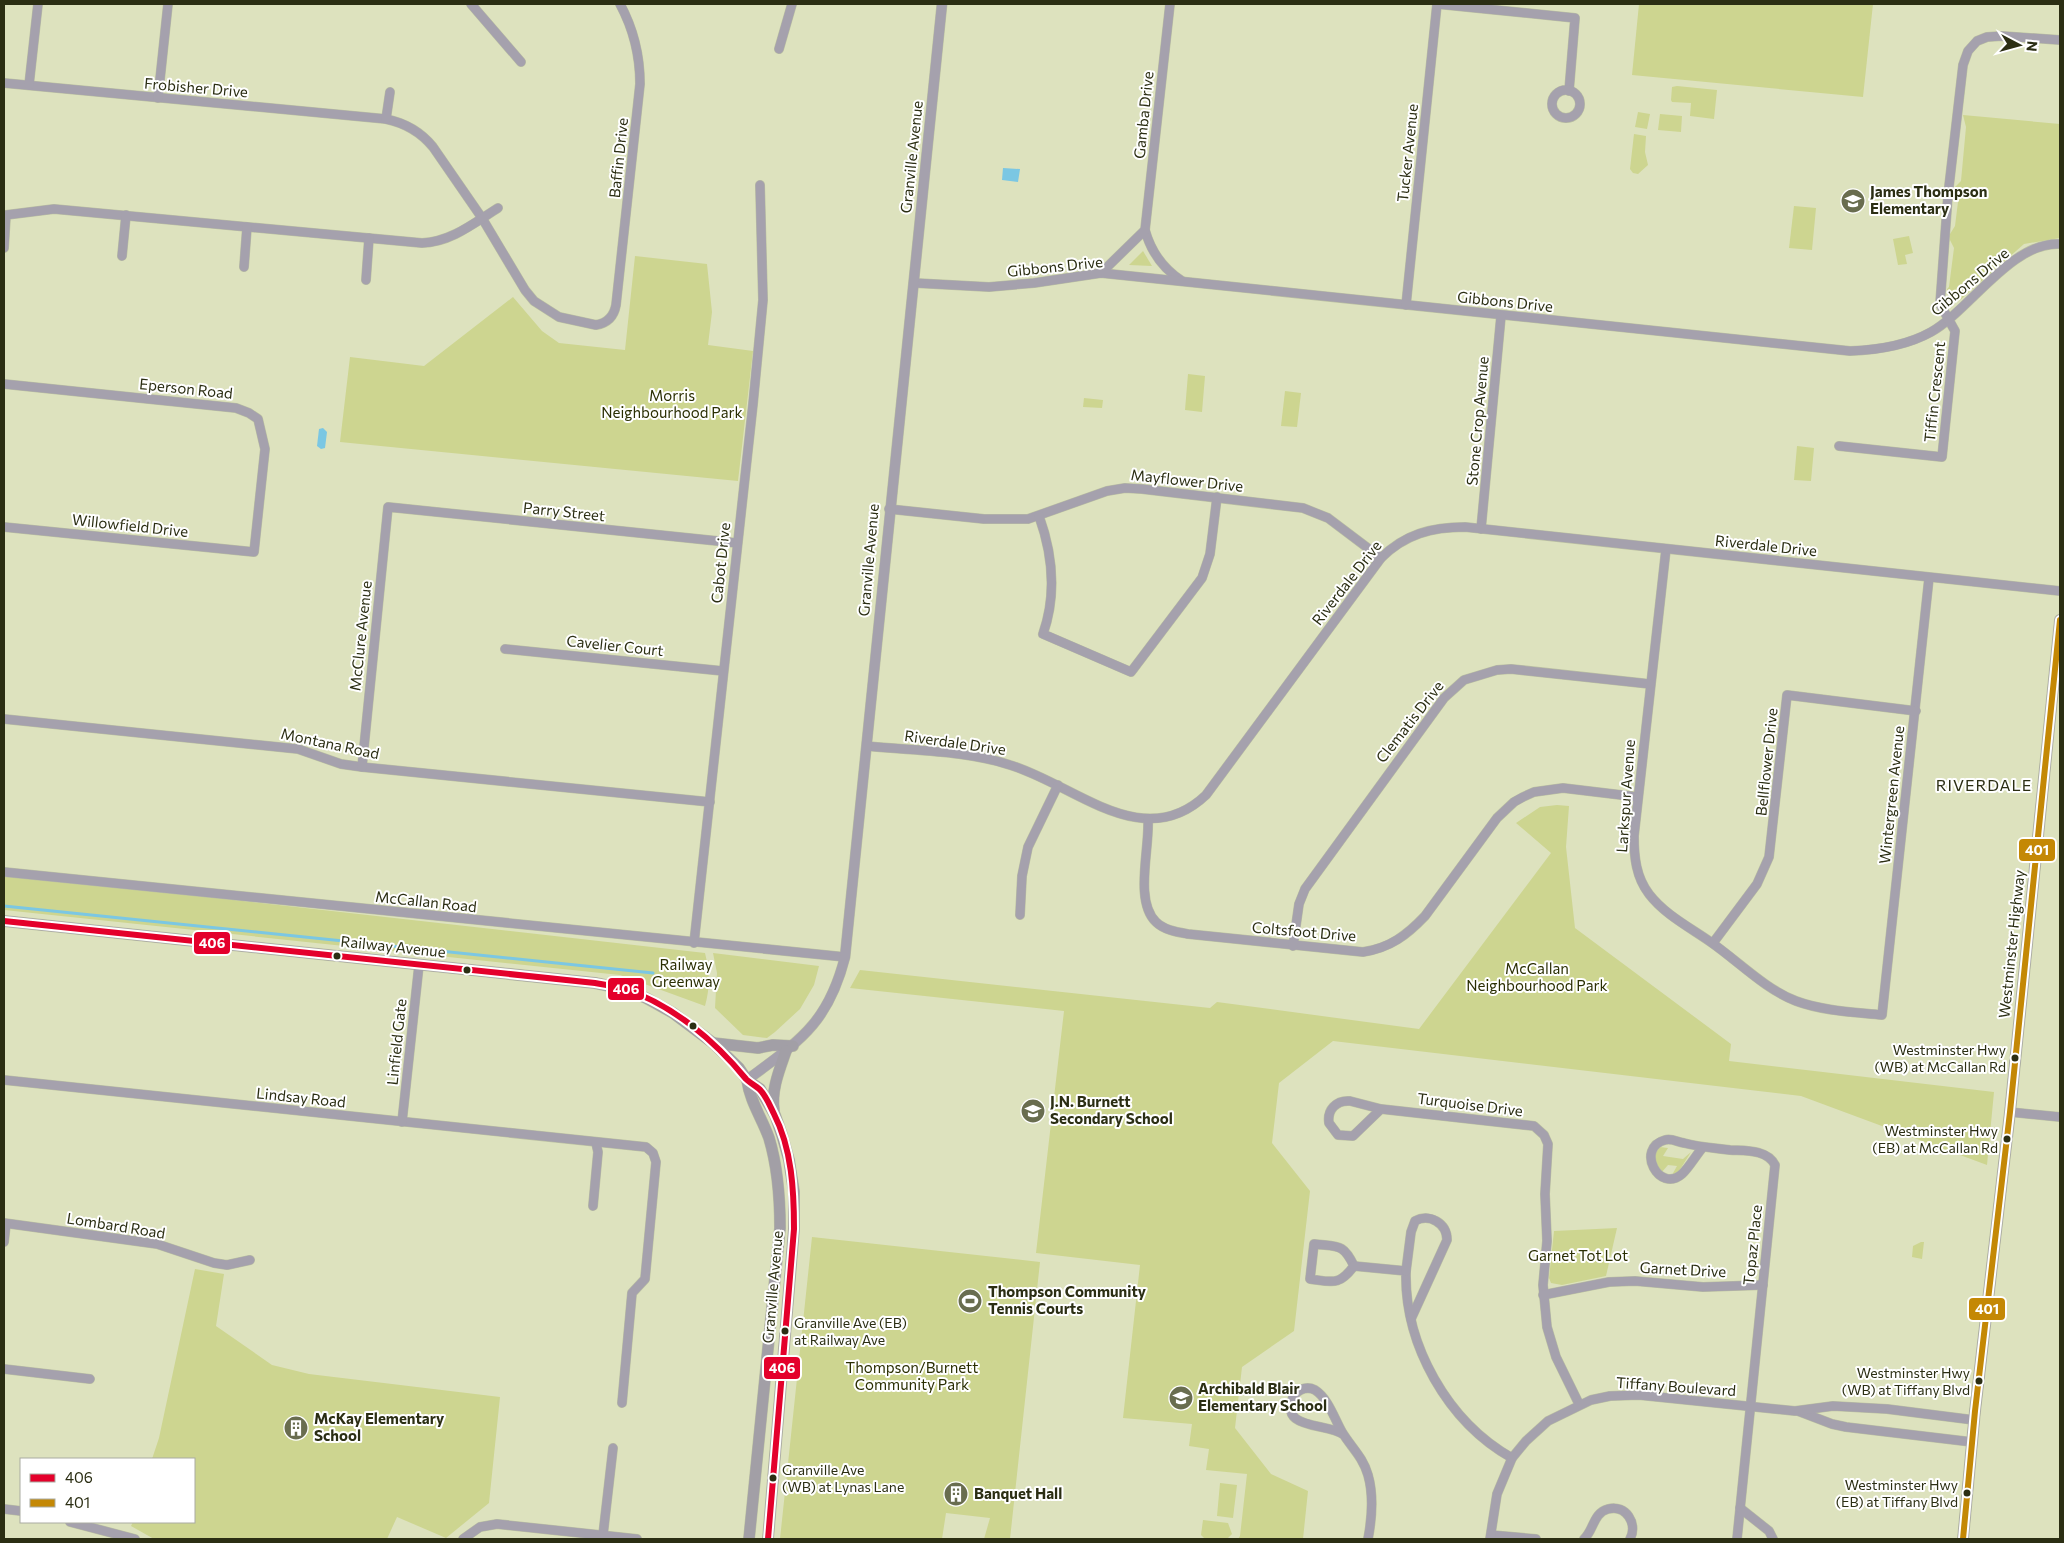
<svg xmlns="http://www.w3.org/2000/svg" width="2064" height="1543" viewBox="0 0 2064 1543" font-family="Commissioner,sans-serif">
<rect width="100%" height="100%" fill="#dde2be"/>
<!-- green -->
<g fill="#cdd590">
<path d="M1639,4H1873L1863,97L1632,75Z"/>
<path d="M1677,86L1717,90L1714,119L1690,116L1691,103L1672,102L1671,100L1672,87Z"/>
<path d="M1638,112L1650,114L1647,129L1635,127Z"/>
<path d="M1660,114L1682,116L1681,132L1658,130Z"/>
<path d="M1963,115L2060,124V238L2024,244L1959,301L1954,302L1947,295V289L1949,287L1954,248L1950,240V234L1955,226L1958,202L1954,194V188L1961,181L1966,127Z"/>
<path d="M1634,134L1646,136L1645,152L1648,165L1638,174L1633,173L1630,169Z"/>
<path d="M1794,206L1816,208L1812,250L1789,248Z"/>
<path d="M1909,236L1913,253L1905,255L1907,264L1898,265L1893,239Z"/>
<path d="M1143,251L1152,266L1129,265Z"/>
<path d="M635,256L707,264L712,312L708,345L753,351L738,481L340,442L350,357L424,366L513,297L542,331L559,343L625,350Z"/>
<path d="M1188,374L1205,376L1202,412L1185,410Z"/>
<path d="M1285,391L1301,393L1297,427L1281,426Z"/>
<path d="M1084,398L1103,400L1102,408L1083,407Z"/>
<path d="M1797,446L1814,448L1811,481L1794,480Z"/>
<path d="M1557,805L1569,806L1566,847L1575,928L1731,1044L1729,1061L1994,1092L1987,1165L1801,1096L1333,1041L1279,1083L1272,1143L1310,1191L1294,1331L1242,1367L1235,1428L1271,1474L1308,1491L1303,1539H1238L1240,1536L1247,1474L1206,1470L1209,1449L1189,1446L1192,1424L1123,1418L1140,1265L1036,1253L1064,1011L850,988L860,970L1210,1008L1217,1002L1419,1029L1551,853L1516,823L1540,807Z"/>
<path d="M4,874L705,953C710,973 710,987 705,1006L620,975L4,910Z"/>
<path d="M713,953L819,966L814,985L800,1009L775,1032L767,1038L743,1035L715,1008L717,973Z"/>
<path d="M1660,1147L1668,1148L1663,1156L1683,1159L1691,1152L1679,1171L1672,1175L1677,1166L1668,1165L1661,1173L1656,1167L1655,1153Z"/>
<path d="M1617,1228L1606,1276L1562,1285L1551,1283L1549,1278L1554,1231Z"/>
<path d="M812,1237L1040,1262L1010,1539H984L990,1518L946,1513L942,1539H780Z"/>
<path d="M1921,1242H1924L1922,1259L1912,1257L1913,1246Z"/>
<path d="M195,1269L224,1274L216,1326L272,1365L309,1374L500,1397L489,1503L446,1538L397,1517L387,1539H154L131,1526L133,1522H194V1459H152L159,1438Z"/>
<path d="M1220,1483L1237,1485L1233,1518L1217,1516Z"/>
<path d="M1203,1520L1228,1523L1232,1534L1227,1539H1205L1201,1535Z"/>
</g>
<!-- water -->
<g fill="#7bc7e3">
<path d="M1003,168L1020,169L1018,182L1002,180Z"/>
<path d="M323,428L327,432L325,448L321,449L317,446L319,429Z"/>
</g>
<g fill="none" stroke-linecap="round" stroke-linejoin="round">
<!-- stream -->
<path stroke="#7bc7e3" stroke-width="3" d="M4,906L653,973"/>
<defs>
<g id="minor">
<path d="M471,4L521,62"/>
<path d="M1437,4L1575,18L1569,91"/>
<path d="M779,49L792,4"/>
<path d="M4,83L386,119C405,123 420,131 433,147L482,218L525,290L534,301L559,317L596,325C608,323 614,316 616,305L640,84C640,55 634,30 620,4"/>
<path d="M29,85L38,4"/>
<circle cx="1566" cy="104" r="14"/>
<path d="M158,98L168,4"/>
<path d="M386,119L390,92"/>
<path d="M1145,230C1151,252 1162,268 1182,281"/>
<path d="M4,248L6,215L54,209L422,243C451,242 474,223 498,208"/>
<path d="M122,256L126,215"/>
<path d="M244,267L247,227"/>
<path d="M1101,273L1145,230L1170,4"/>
<path d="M366,280L369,238"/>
<path d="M915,283L989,287L1034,283L1101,273L1850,351C1877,350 1906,346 1931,332C1970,310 2012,241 2060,244"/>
<path d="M1406,305L1437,4"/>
<path d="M4,384L236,408L249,413L258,419L265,449L254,552L4,527"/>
<path d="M1839,446L1942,457L1955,331L1940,304L1948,195L1963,65L1968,51L1977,41L1987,37L2002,36L2060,40"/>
<path d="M889,509L984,519H1028L1107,491L1125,488L1142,489L1303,508L1328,518L1381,558"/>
<path d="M1039,516C1053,555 1057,594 1043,634L1131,672L1202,578L1210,554L1217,497"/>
<path d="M1481,529L1501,316"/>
<path d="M1666,549L1634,836C1634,857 1636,877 1649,894C1665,915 1691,928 1712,943C1739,962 1765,989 1796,1001C1823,1011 1853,1012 1882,1015L1929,578"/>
<path d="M505,649L723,671"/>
<path d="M4,719L298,749L341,764L362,767L710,802"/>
<path d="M867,746C914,751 965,750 1010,765C1074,784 1143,855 1206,795L1381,558C1405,534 1432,527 1465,527L2060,591"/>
<path d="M362,767L388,507L737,543"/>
<path d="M1148,819C1150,848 1134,901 1156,922C1164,930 1177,932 1188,934L1363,952C1390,948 1407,935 1425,916L1497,818L1514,802L1523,797L1534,792L1563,788L1638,797"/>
<path d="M4,872L845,957"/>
<path d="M1020,915L1022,876L1028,847L1058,785"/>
<path d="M694,943L753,404L763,300L760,185"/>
<path d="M1713,943L1757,884L1769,857L1787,695L1916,711"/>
<path d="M1293,946L1299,904L1305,889L1444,698L1464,680L1497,670L1511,669L1650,684"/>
<path d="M4,1080L646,1147L653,1153L656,1162L645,1279L632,1293L622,1403"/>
<path d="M1381,1109L1353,1136L1338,1135L1329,1123C1327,1110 1336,1100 1350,1101L1381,1109L1534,1126L1544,1135L1548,1144L1545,1194L1547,1241L1543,1285L1547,1327L1556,1357L1579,1404"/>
<path d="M2010,1112L2060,1117"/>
<path d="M402,1122L419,965"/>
<path d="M1703,1147C1697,1154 1688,1169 1682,1174C1659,1194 1635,1148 1665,1140C1672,1138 1677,1142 1684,1143C1699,1147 1714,1148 1730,1150C1745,1151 1767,1149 1775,1165L1737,1539"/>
<path d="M593,1206L598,1152L596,1143"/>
<path d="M4,1223L157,1244L214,1263L227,1265L250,1260"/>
<path d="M4,1242L6,1224"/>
<path d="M1314,1244C1338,1247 1343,1243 1354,1266C1339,1286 1333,1282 1310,1279Z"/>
<path d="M1354,1266L1406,1271C1404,1345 1448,1422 1512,1458"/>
<path d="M1406,1271L1411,1232L1415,1221C1429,1213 1447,1223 1447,1240L1411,1319"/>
<path d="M1543,1295L1609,1282L1635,1281L1703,1287L1763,1285"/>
<path d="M4,1369L90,1379"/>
<path d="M1798,1411L1832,1424L1846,1427L1972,1442"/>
<path d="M1344,1435C1327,1422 1277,1431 1294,1395C1300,1389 1307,1386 1315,1390C1328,1398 1335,1420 1342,1432C1351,1447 1363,1457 1368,1475C1374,1496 1372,1518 1368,1539"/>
<path d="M1740,1508L1769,1531L1773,1539"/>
<path d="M4,1509L21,1511"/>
<path d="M70,1522L135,1539"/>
<path d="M603,1535L613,1448"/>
<path d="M1491,1535L1536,1539"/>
<path d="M463,1539L480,1527L497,1524L637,1539"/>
<path d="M1490,1539L1497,1494L1512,1458L1526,1441L1548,1421L1591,1400L1610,1396L1639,1395L1795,1411L1833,1406L1887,1409L1974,1420"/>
<path d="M1584,1539C1594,1530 1593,1513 1608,1509C1626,1504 1638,1524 1630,1539"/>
</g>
<path id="tertiary" d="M747,1080C799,1041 828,1024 845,957L942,4"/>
<g id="secondary">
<path d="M4,921L595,983L624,989L646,998L673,1013L713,1043L739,1068L747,1080L760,1089L775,1115L782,1135L789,1160L794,1192V1229L768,1539"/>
<path d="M713,1043L758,1048L773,1045L793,1046"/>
<path d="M747,1080C750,1102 762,1118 769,1138C778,1168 780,1197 780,1228L749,1539"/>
<path d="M774,1111C771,1090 779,1071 786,1051"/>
<path d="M1963,1539L1975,1411L2010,1112L2060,620"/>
</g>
</defs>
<!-- minor casing -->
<use href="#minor" stroke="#babfa2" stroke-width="10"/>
<!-- tertiary casing -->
<use href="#tertiary" stroke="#babfa2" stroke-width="11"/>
<!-- secondary casing -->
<use href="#secondary" stroke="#babfa2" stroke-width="12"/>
<!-- minor -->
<use href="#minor" stroke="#a5a1ad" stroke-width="9"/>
<!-- tertiary -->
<use href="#tertiary" stroke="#a5a1ad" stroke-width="10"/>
<!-- secondary -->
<use href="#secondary" stroke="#a29fa6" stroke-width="11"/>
<defs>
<path id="bus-1" d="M4,921L595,983C605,985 615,986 625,989C673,1005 715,1041 746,1079C749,1082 754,1085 758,1088C765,1093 770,1106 774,1114C792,1149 794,1191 794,1229L768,1539"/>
<path id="bus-2" d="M1963,1539L1975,1411L2010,1112L2060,620"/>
</defs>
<!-- bus-1 casing -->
<use href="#bus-1" stroke="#fff" stroke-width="10"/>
<!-- bus-2 casing -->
<use href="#bus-2" stroke="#fff" stroke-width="10"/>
<!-- bus-1 -->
<use href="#bus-1" stroke="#e4002b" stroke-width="6"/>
<!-- bus-2 -->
<use href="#bus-2" stroke="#c48805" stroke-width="6"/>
</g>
<!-- icons -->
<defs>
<symbol id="school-disc" viewBox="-11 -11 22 22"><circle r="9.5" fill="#696d4f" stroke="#fff"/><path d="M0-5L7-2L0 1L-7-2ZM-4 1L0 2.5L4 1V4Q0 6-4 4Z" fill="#fff"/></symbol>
<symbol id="stadium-disc" viewBox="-11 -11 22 22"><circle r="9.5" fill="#696d4f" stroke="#fff"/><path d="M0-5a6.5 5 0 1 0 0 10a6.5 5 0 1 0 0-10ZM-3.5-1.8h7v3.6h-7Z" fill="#fff"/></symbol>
<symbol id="building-disc" viewBox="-11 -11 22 22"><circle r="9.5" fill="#696d4f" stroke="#fff"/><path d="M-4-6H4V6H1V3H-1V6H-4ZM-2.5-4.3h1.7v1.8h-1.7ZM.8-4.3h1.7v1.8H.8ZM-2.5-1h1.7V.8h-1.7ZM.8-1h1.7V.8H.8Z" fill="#fff"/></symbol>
</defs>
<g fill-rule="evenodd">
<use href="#school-disc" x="1839" y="187" width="28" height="28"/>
<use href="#school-disc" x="1019" y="1097" width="28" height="28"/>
<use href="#stadium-disc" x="956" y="1287" width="28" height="28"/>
<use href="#school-disc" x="1167" y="1384" width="28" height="28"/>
<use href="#building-disc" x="282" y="1414" width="28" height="28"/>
<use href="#building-disc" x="942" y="1480" width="28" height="28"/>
</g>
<!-- markers -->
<g fill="#2b2e13" stroke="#fff" stroke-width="2">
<circle cx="337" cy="956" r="4.5"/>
<circle cx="467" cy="970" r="4.5"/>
<circle cx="693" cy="1026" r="4.5"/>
<circle cx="2015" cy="1058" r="4.5"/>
<circle cx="2007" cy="1139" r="4.5"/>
<circle cx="785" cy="1331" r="4.5"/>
<circle cx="1979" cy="1381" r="4.5"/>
<circle cx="773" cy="1478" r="4.5"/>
<circle cx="1967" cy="1493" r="4.5"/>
</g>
<g text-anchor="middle" stroke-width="4" stroke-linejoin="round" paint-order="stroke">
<!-- bus labels -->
<g font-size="14" fill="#2b2e13" stroke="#fff" text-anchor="end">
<text x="2006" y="1055">Westminster Hwy<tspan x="2006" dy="17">(WB) at McCallan Rd</tspan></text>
<text x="1998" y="1136">Westminster Hwy<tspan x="1998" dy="17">(EB) at McCallan Rd</tspan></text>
<text x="794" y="1328" text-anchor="start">Granville Ave (EB)<tspan x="794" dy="17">at Railway Ave</tspan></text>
<text x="1970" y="1378">Westminster Hwy<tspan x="1970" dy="17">(WB) at Tiffany Blvd</tspan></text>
<text x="782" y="1475" text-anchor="start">Granville Ave<tspan x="782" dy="17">(WB) at Lynas Lane</tspan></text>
<text x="1958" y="1490">Westminster Hwy<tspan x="1958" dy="17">(EB) at Tiffany Blvd</tspan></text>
</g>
<!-- street labels -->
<g font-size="15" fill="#2b2e13" stroke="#fff">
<text transform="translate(196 88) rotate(5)" y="5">Frobisher Drive</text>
<text transform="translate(1144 115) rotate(-84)" y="5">Gamba Drive</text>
<text transform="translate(1408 153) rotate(-84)" y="5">Tucker Avenue</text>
<text transform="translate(912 157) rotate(-84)" y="5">Granville Avenue</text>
<text transform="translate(619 158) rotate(-84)" y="5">Baffin Drive</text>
<text transform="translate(1055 267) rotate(-6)" y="5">Gibbons Drive</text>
<text transform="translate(1970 282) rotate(-40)" y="5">Gibbons Drive</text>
<text transform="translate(1505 302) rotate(6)" y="5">Gibbons Drive</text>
<text transform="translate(186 389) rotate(6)" y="5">Eperson Road</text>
<text transform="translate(1935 392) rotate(-84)" y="5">Tiffin Crescent</text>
<text transform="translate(1478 421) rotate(-85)" y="5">Stone Crop Avenue</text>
<text transform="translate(1187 481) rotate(6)" y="5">Mayflower Drive</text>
<text transform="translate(564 512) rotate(6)" y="5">Parry Street</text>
<text transform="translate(130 526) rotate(6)" y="5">Willowfield Drive</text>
<text transform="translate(1766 546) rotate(6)" y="5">Riverdale Drive</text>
<text transform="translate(869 560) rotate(-85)" y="5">Granville Avenue</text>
<text transform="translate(721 563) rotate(-84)" y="5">Cabot Drive</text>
<text transform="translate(1347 583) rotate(-52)" y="5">Riverdale Drive</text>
<text transform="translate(361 636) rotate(-84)" y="5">McClure Avenue</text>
<text transform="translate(615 646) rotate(6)" y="5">Cavelier Court</text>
<text transform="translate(1410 722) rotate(-52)" y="5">Clematis Drive</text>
<text transform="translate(955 743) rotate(8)" y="5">Riverdale Drive</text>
<text transform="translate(330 744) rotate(12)" y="5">Montana Road</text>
<text transform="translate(1767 762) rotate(-84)" y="5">Bellflower Drive</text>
<text transform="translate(1892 795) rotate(-84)" y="5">Wintergreen Avenue</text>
<text transform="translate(1626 796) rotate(-86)" y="5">Larkspur Avenue</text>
<text transform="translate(426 902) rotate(6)" y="5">McCallan Road</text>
<text transform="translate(1304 932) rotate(5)" y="5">Coltsfoot Drive</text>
<text transform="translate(2012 944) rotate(-84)" y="5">Westminster Highway</text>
<text transform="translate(393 947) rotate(6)" y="5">Railway Avenue</text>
<text transform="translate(397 1042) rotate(-84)" y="5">Linfield Gate</text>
<text transform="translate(301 1098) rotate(6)" y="5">Lindsay Road</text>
<text transform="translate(1470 1105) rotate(7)" y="5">Turquoise Drive</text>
<text transform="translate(116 1226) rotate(9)" y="5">Lombard Road</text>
<text transform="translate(1753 1245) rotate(-84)" y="5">Topaz Place</text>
<text transform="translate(1683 1270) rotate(3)" y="5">Garnet Drive</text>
<text transform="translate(773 1287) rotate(-85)" y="5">Granville Avenue</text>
<text transform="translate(1676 1387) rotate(4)" y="5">Tiffany Boulevard</text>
</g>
<!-- poi labels -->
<g font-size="15" font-weight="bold" fill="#2b2e13" stroke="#fff" text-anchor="start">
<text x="1870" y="197">James Thompson<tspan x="1870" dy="17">Elementary</tspan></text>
<text x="1050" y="1107">J.N. Burnett<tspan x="1050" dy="17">Secondary School</tspan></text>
<text x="988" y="1297">Thompson Community<tspan x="988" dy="17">Tennis Courts</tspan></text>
<text x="1198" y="1394">Archibald Blair<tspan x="1198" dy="17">Elementary School</tspan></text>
<text x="314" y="1424">McKay Elementary<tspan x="314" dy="17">School</tspan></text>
<text x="974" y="1499">Banquet Hall</text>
</g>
<!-- park labels -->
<g font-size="15" fill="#2a2e02" stroke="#fff">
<text x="672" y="401">Morris<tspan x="672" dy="17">Neighbourhood Park</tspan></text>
<text x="686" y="970">Railway<tspan x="686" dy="17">Greenway</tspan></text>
<text x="1537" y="974">McCallan<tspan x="1537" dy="17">Neighbourhood Park</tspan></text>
<text x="1578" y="1261">Garnet Tot Lot</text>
<text x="912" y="1373">Thompson/Burnett<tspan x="912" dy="17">Community Park</tspan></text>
</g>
<!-- neighbourhood labels -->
<g font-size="16" letter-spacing="1" fill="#2b2e13" stroke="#fff">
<text x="1984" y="791">RIVERDALE</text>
</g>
</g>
<g stroke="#fff" stroke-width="2">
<rect x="2018" y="838" width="38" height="24" rx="5" fill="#c48805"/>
<rect x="193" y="931" width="38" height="24" rx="5" fill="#e4002b"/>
<rect x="607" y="977" width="38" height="24" rx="5" fill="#e4002b"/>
<rect x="1968" y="1297" width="38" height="24" rx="5" fill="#c48805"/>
<rect x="763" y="1356" width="38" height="24" rx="5" fill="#e4002b"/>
</g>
<g font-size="14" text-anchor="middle" font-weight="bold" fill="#fff">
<text x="2037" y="855">401</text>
<text x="212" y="948">406</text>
<text x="626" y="994">406</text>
<text x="1987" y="1314">401</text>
<text x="782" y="1373">406</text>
</g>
<!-- border -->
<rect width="2064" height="1543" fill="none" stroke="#2b2e13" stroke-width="10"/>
<!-- legend -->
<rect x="20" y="1458" width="175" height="65" fill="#ffffff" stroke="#aaaba1"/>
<rect x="30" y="1474" width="25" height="8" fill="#e4002b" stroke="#aaaba1"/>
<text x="65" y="1483" font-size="15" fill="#2b2e13">406</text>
<rect x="30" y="1499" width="25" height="8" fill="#c48805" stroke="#aaaba1"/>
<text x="65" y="1508" font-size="15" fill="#2b2e13">401</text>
<!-- north arrow -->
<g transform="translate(2019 45) rotate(96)" stroke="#ffffff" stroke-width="4" paint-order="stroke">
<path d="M0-4L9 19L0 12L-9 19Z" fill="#2b2e13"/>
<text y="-8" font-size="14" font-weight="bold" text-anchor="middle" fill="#2b2e13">N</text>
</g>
</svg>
